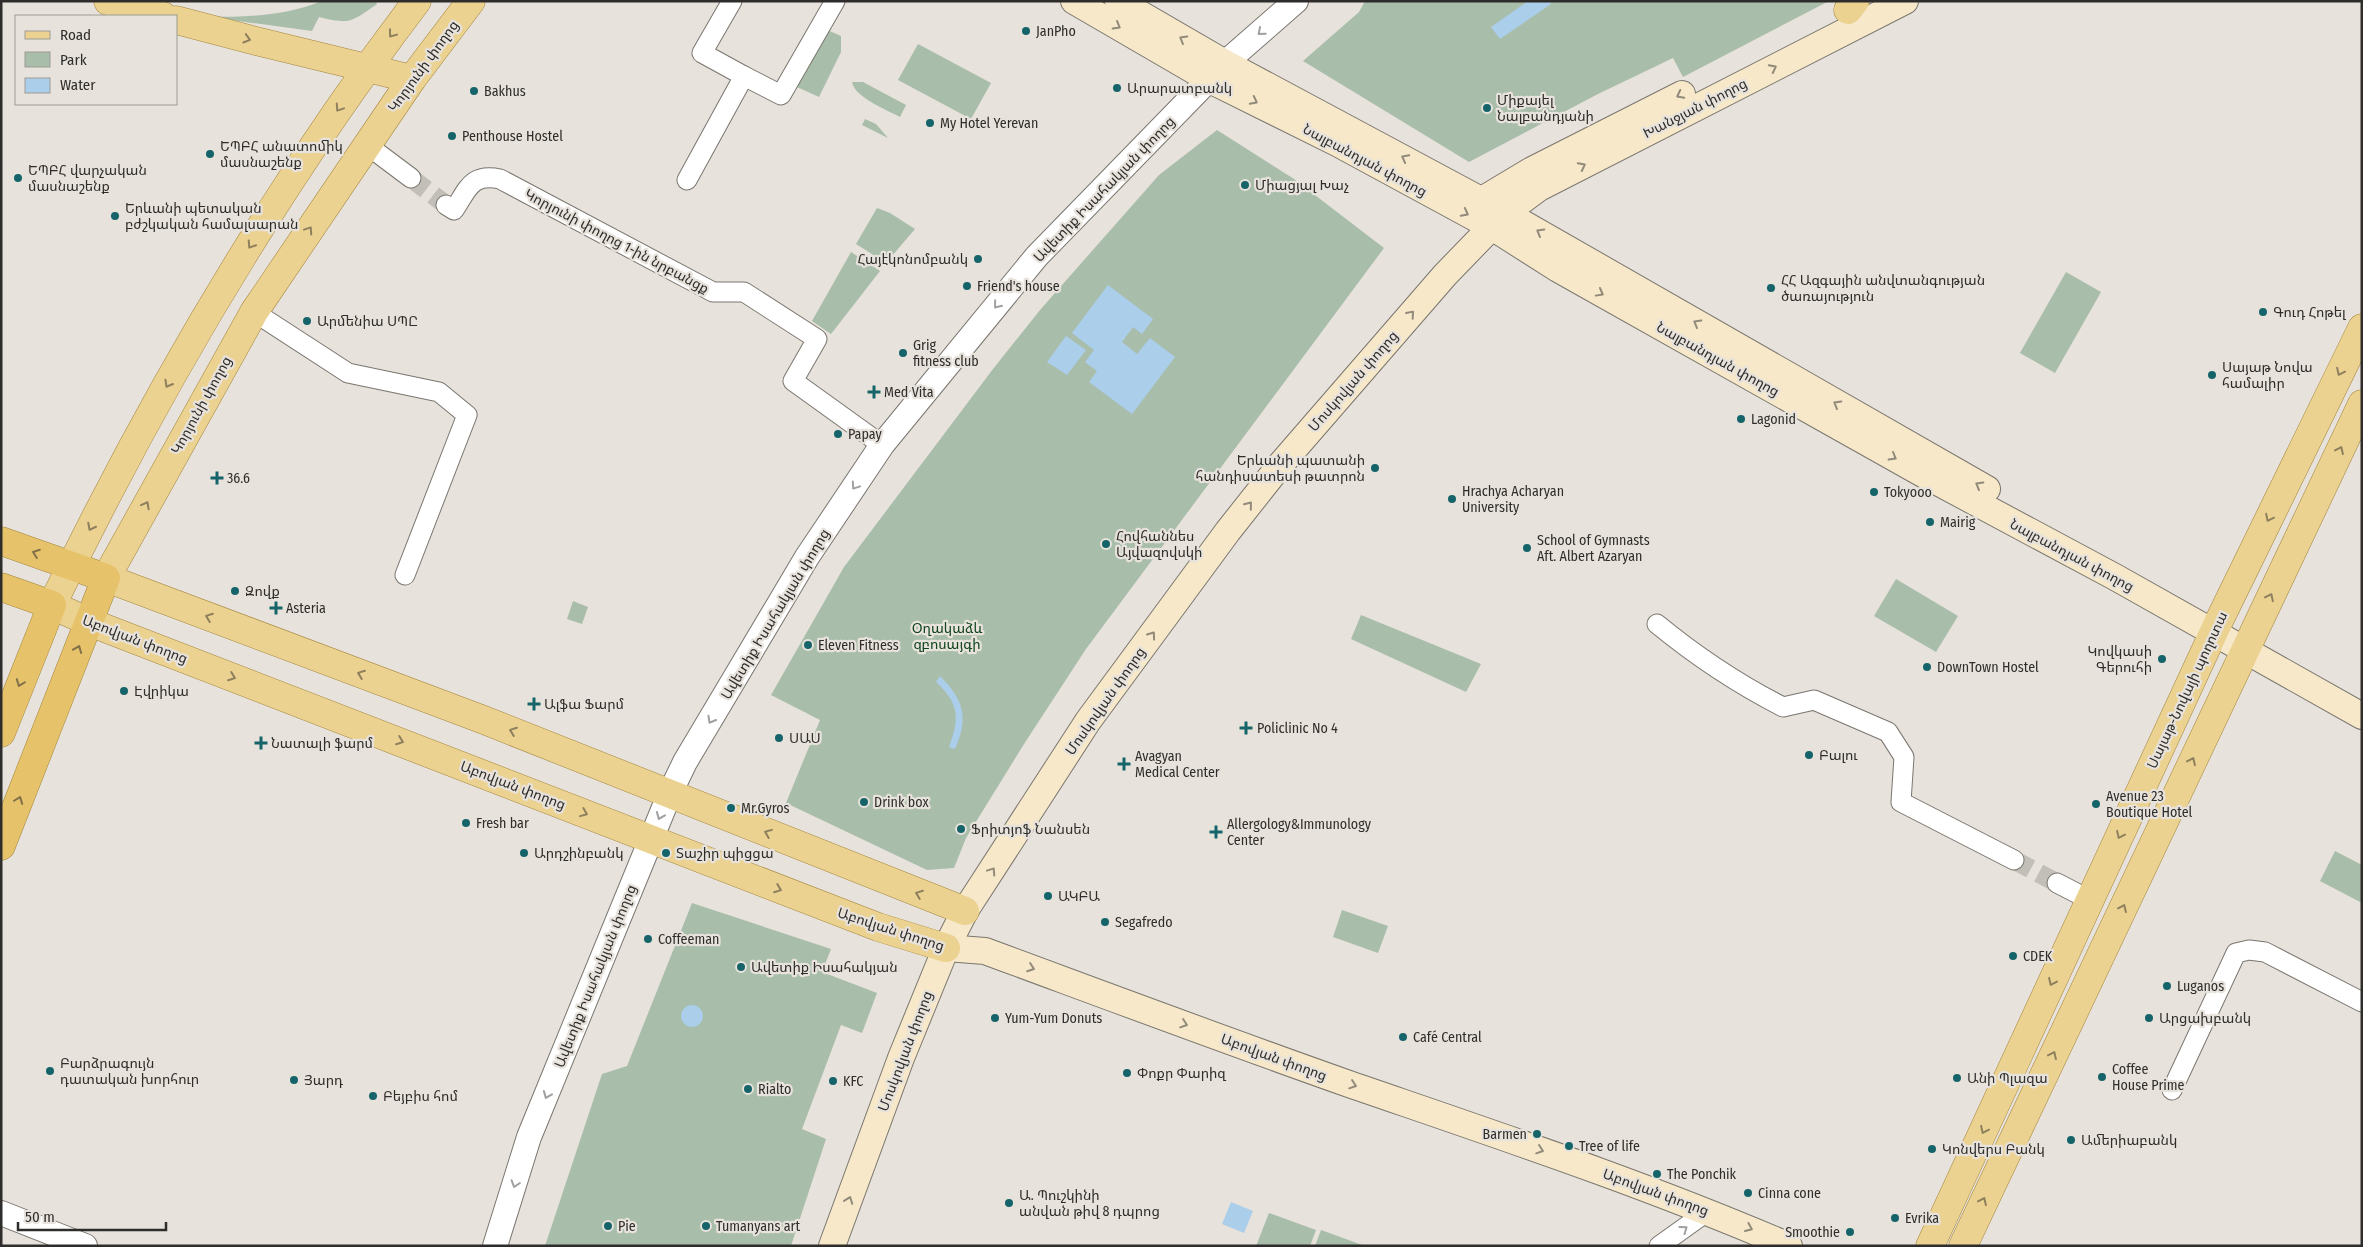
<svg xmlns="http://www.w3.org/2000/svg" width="2363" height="1247" viewBox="0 0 2363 1247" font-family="'Fira Sans Condensed','Noto Sans Armenian',sans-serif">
<rect width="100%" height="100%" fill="#e7e2db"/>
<!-- green -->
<g fill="#a9bdab">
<path d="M322,1H376L377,4C351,22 350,25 319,17L312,31L209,17C249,17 284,16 322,1Z"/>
<path d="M1365,1H1829L1683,77L1673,58L1598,94L1469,162L1303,61L1359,12Z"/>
<path d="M825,29L841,36V52L819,97L797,87Z"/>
<path d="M918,44L991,83L971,119L898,80Z"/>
<path d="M852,82H863L906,105L900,117C887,110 854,97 852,82Z"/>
<path d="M865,119L876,124L888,138L862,125Z"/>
<path d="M1217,130L1294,179L1384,248L1086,649L1024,744L966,838L954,868L927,870L786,803L820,720L771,695L844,567L993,369L1040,310L1159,175Z"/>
<path d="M877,208L890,213L915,229L886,263L856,244Z"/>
<path d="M851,252L880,271L831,334L812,321Z"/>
<path d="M2066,272L2101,292L2055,373L2020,353Z"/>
<path d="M1896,579L1958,616L1936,652L1874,616Z"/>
<path d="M573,601L588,607L582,624L567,619Z"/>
<path d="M1361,615L1481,664L1466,692L1351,639Z"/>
<path d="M2335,851L2362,865V903L2320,881Z"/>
<path d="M692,903L831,949L822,972L877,993L862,1033L841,1025L802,1129L826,1139L791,1246H545L602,1074L627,1066Z"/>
<path d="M1342,910L1388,926L1378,953L1333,937Z"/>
<path d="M1269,1213L1316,1230L1310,1246H1256Z"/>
<path d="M1321,1230L1365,1246H1315Z"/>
</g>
<!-- water -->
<g fill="#abceeb">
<path d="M1528,1H1550L1551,4L1500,39L1491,27Z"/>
<path d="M1108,285L1153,319L1142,334L1133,327L1122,342L1137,354L1150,338L1175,357L1132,414L1089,382L1097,371L1085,362L1094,350L1072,333Z"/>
<path d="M1066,336L1086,350L1067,375L1047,362Z"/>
<path d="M940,676C964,700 969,718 955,749L949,747C960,718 959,703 936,682Z"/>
<circle cx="692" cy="1016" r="11"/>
<path d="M1231,1202L1253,1211L1244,1233L1222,1224Z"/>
</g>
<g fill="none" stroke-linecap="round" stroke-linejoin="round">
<!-- minor-tunnel -->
<g stroke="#c2beb8" stroke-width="19" stroke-dasharray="19 9" stroke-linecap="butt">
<path d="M411,178L446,205"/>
<path d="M2014,860L2057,883"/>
</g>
<defs>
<g id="minor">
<path d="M732,1L702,53L744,76"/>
<path d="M367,145L411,178"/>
<path d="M687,180L744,76L781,95L835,1"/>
<path d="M446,205L454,210C468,189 471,173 500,179L713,292H744L817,339L793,381L882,445"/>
<path d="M254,312L348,373L439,392L467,415L405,575"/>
<path d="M1657,624C1696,656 1738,684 1783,707L1814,700L1888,732L1904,757L1901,802L2014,860"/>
<path d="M2057,883L2090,900"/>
<path d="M2172,1090L2236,953L2249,950L2265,952L2362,1002"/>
<path d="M1659,1246L1708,1211"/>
</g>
<g id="tertiary">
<path d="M1,1213L85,1246"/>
<path d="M495,1246L529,1137L670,793L685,762L807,557L882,445L1037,256L1225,63L1296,1"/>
</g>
<g id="secondary">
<path d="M1074,1L1210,80L1337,143L1492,227L1558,269L1930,478L2115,577L2362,716"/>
<path d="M1118,1L1225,63L1505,213L1987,489"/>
<path d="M1482,200L1532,170L1682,94"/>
<path d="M946,948L985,951C1107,996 1227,1041 1349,1084C1497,1135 1645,1184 1789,1246"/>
<path d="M832,1246L901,1058L946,948L965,911L1088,721L1228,531L1281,464L1445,275L1505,213L1539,188L1905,1"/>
</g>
<g id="primary">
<path d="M108,1L163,16"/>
<path d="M417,1C275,188 154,394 52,605L89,622L878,927L946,948"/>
<path d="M471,1L412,79L254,312L106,578L484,720L965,911"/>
<path d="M1848,10L1855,1"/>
<path d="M176,20L260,42L412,79"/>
<path d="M1930,1246L2218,623L2362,328"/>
<path d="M1963,1246L2362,404"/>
</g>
<g id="trunk">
<path d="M1,541L106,578L1,846"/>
<path d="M1,587L52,605L1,733"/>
</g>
</defs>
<!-- minor casing -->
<use href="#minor" stroke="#7a766f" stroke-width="21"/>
<!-- tertiary casing -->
<use href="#tertiary" stroke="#7a766f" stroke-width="26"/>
<!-- secondary casing -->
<use href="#secondary" stroke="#7a766f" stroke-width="28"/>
<!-- primary casing -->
<use href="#primary" stroke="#a2853d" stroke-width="29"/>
<!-- trunk casing -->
<use href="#trunk" stroke="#a2853d" stroke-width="29"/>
<!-- minor -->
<use href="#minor" stroke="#fff" stroke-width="19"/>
<!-- tertiary -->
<use href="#tertiary" stroke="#fff" stroke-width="24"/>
<!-- secondary -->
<use href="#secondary" stroke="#f6e8c8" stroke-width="26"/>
<!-- primary -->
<use href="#primary" stroke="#ecd290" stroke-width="28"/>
<!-- trunk -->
<use href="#trunk" stroke="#e6c36b" stroke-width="28"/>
</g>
<!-- one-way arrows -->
<defs><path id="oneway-chevron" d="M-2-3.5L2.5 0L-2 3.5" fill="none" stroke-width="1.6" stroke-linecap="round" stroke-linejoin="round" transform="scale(1.25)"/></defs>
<g stroke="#928a7a">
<use href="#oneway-chevron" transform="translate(1117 26) rotate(30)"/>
<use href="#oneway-chevron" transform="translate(1183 39) rotate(-150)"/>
<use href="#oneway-chevron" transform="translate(1773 68) rotate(-27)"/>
<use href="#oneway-chevron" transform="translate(1680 95) rotate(153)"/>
<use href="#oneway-chevron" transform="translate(1254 101) rotate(27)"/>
<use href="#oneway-chevron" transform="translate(1405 158) rotate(-152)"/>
<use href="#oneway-chevron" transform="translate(1582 166) rotate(-27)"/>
<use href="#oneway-chevron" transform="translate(1465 213) rotate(28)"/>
<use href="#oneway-chevron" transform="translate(1540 232) rotate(-150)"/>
<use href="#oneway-chevron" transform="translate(1600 293) rotate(29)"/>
<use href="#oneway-chevron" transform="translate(1411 314) rotate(-49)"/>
<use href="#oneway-chevron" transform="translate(1697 323) rotate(-150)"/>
<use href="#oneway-chevron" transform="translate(1837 404) rotate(-150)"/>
<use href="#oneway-chevron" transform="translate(1893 457) rotate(30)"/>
<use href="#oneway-chevron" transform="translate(1979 485) rotate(-150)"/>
<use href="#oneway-chevron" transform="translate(1249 505) rotate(-51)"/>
<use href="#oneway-chevron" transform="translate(1152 635) rotate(-54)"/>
<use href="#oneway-chevron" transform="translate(992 871) rotate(-56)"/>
<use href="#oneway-chevron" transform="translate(1031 968) rotate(20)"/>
<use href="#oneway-chevron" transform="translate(1184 1024) rotate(19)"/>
<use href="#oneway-chevron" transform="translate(1353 1085) rotate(19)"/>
<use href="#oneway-chevron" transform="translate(1540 1150) rotate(19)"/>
<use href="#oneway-chevron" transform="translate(849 1200) rotate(-70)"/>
<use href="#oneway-chevron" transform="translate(1749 1228) rotate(23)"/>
</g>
<g stroke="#a1a0a0">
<use href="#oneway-chevron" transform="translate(1261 32) rotate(139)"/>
<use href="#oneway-chevron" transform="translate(997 305) rotate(129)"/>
<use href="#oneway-chevron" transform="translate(855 486) rotate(124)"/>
<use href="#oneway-chevron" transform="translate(711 720) rotate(120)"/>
<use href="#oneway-chevron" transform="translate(660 816) rotate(112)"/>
<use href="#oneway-chevron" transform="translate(547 1095) rotate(112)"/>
<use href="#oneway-chevron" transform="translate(515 1184) rotate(108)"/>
<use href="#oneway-chevron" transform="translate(1684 1229) rotate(-36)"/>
</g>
<g stroke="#8e805e">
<use href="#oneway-chevron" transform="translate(392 34) rotate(127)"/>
<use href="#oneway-chevron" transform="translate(247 39) rotate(16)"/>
<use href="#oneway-chevron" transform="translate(339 108) rotate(124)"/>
<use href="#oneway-chevron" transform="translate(309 230) rotate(-56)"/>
<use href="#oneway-chevron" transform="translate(251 245) rotate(123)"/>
<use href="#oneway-chevron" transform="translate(2340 372) rotate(116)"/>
<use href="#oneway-chevron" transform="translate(168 384) rotate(120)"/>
<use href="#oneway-chevron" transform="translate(2340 450) rotate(-65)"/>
<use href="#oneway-chevron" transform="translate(146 505) rotate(-61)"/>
<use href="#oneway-chevron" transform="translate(2269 518) rotate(116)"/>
<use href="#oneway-chevron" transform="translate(91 527) rotate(117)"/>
<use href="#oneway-chevron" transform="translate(2270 597) rotate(-64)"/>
<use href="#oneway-chevron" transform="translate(209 617) rotate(-159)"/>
<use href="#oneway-chevron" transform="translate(361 674) rotate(-159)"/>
<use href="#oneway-chevron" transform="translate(232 677) rotate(21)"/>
<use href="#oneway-chevron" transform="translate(513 731) rotate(-159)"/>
<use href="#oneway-chevron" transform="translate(400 741) rotate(21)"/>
<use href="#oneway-chevron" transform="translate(2192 761) rotate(-65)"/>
<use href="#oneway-chevron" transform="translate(584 813) rotate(22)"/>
<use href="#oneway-chevron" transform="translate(768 833) rotate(-158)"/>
<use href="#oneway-chevron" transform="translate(2120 835) rotate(115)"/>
<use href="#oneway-chevron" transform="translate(778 889) rotate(21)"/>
<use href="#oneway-chevron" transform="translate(919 894) rotate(-159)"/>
<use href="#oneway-chevron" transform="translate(2123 908) rotate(-65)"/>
<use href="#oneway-chevron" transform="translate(2052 982) rotate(115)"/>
<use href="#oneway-chevron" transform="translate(2053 1055) rotate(-65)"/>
<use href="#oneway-chevron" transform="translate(1984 1130) rotate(115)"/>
<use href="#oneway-chevron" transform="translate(1983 1201) rotate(-65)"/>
</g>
<g stroke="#817048">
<use href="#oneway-chevron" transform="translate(36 553) rotate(-160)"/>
<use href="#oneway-chevron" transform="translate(78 649) rotate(-68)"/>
<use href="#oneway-chevron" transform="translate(20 683) rotate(111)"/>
<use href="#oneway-chevron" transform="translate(19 800) rotate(-69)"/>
</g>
<!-- markers -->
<g fill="#156469" stroke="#e7e2db" stroke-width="2">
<circle cx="1026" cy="31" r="5"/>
<circle cx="1117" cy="88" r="5"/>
<circle cx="474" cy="91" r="5"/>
<circle cx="1487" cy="108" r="5"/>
<circle cx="930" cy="123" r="5"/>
<circle cx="452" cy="136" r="5"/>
<circle cx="210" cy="154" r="5"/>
<circle cx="18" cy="178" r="5"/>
<circle cx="1245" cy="185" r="5"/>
<circle cx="115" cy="216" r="5"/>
<circle cx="978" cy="259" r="5"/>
<circle cx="967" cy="286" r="5"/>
<circle cx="1771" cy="288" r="5"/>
<circle cx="2263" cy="312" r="5"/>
<circle cx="307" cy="321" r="5"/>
<circle cx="903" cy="353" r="5"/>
<circle cx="2212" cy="375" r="5"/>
<path d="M871.5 384.5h5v5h5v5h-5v5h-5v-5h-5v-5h5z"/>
<circle cx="1741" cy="419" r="5"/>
<circle cx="838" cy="434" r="5"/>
<circle cx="1375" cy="468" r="5"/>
<path d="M214.5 470.5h5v5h5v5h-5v5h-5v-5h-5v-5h5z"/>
<circle cx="1874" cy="492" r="5"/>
<circle cx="1452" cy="499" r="5"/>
<circle cx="1930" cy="522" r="5"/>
<circle cx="1106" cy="544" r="5"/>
<circle cx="1527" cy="548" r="5"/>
<circle cx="235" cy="591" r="5"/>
<path d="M273.5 600.5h5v5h5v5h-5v5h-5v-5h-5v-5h5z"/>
<circle cx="808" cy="645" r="5"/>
<circle cx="2162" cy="659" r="5"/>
<circle cx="1927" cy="667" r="5"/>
<circle cx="124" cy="691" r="5"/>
<path d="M531.5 696.5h5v5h5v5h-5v5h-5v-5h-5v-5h5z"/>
<path d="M1243.5 720.5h5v5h5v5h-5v5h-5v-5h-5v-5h5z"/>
<circle cx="779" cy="738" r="5"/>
<path d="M258.5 735.5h5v5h5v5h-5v5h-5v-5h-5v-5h5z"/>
<circle cx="1809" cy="755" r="5"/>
<path d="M1121.5 756.5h5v5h5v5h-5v5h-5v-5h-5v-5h5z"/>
<circle cx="864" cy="802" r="5"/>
<circle cx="2096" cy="804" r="5"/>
<circle cx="731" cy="808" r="5"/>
<circle cx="466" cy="823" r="5"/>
<circle cx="961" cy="829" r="5"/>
<path d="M1213.5 824.5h5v5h5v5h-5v5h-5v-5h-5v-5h5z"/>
<circle cx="524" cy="853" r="5"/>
<circle cx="666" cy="853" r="5"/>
<circle cx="1048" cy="896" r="5"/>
<circle cx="1105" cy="922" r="5"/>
<circle cx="648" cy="939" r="5"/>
<circle cx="2013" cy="956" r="5"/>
<circle cx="741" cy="967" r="5"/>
<circle cx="2167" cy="986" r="5"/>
<circle cx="995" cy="1018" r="5"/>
<circle cx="2149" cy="1018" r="5"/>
<circle cx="1403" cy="1037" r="5"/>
<circle cx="50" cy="1071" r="5"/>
<circle cx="1127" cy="1073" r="5"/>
<circle cx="2102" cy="1077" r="5"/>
<circle cx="1957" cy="1078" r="5"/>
<circle cx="294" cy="1080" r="5"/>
<circle cx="833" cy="1081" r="5"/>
<circle cx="748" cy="1089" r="5"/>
<circle cx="373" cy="1096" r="5"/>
<circle cx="1537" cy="1134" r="5"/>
<circle cx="2071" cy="1140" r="5"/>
<circle cx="1569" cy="1146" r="5"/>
<circle cx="1932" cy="1149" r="5"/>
<circle cx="1657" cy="1174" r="5"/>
<circle cx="1748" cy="1193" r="5"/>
<circle cx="1009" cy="1203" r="5"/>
<circle cx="1895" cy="1218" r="5"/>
<circle cx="608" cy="1226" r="5"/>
<circle cx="706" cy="1226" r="5"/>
<circle cx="1850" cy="1232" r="5"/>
</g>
<g text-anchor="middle" stroke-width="4.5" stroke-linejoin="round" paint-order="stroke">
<!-- poi labels -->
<g font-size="14" fill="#2f2d2b" stroke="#e7e2db" text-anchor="start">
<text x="1036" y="36">JanPho</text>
<text x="1127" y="93">Արարատբանկ</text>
<text x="484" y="96">Bakhus</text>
<text x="1497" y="105">Միքայել<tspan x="1497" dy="16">Նալբանդյանի</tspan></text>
<text x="940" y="128">My Hotel Yerevan</text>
<text x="462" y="141">Penthouse Hostel</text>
<text x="220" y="151">ԵՊԲՀ անատոմիկ<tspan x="220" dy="16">մասնաշենք</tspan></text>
<text x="28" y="175">ԵՊԲՀ վարչական<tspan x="28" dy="16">մասնաշենք</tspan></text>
<text x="1255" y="190">Միացյալ Խաչ</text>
<text x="125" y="213">Երևանի պետական<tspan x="125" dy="16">բժշկական համալսարան</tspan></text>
<text x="968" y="264" text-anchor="end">Հայէկոնոմբանկ</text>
<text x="1781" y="285">ՀՀ Ազգային անվտանգության<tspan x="1781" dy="16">ծառայություն</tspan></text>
<text x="977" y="291">Friend's house</text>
<text x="2273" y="317">Գուդ Հոթել</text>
<text x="317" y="326">Արմենիա ՍՊԸ</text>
<text x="913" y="350">Grig<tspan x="913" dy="16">fitness club</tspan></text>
<text x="2222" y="372">Սայաթ Նովա<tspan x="2222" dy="16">համալիր</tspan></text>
<text x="884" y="397">Med Vita</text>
<text x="1751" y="424">Lagonid</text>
<text x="848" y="439">Papay</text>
<text x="1365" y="465" text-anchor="end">Երևանի պատանի<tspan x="1365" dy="16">հանդիսատեսի թատրոն</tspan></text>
<text x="227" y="483">36.6</text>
<text x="1462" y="496">Hrachya Acharyan<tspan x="1462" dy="16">University</tspan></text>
<text x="1884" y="497">Tokyooo</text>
<text x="1940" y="527">Mairig</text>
<text x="1116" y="541">Հովհաննես<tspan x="1116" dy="16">Այվազովսկի</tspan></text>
<text x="1537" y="545">School of Gymnasts<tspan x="1537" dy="16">Aft. Albert Azaryan</tspan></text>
<text x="245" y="596">Զովք</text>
<text x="286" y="613">Asteria</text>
<text x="818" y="650">Eleven Fitness</text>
<text x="2152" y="656" text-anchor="end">Կովկասի<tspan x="2152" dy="16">Գերուհի</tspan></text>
<text x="1937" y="672">DownTown Hostel</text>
<text x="134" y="696">Էվրիկա</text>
<text x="544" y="709">Ալֆա Ֆարմ</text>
<text x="1257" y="733">Policlinic No 4</text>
<text x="789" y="743">ՍԱՍ</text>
<text x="271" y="748">Նատալի ֆարմ</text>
<text x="1819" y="760">Բալու</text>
<text x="1135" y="761">Avagyan<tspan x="1135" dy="16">Medical Center</tspan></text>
<text x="2106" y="801">Avenue 23<tspan x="2106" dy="16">Boutique Hotel</tspan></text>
<text x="874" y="807">Drink box</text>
<text x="741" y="813">Mr.Gyros</text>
<text x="476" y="828">Fresh bar</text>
<text x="1227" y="829">Allergology&amp;Immunology<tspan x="1227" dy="16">Center</tspan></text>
<text x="971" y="834">Ֆրիտյոֆ Նանսեն</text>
<text x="534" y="858">Արդշինբանկ</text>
<text x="676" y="858">Տաշիր պիցցա</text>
<text x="1058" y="901">ԱԿԲԱ</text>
<text x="1115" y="927">Segafredo</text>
<text x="658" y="944">Coffeeman</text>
<text x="2023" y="961">CDEK</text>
<text x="751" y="972">Ավետիք Իսահակյան</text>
<text x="2177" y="991">Luganos</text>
<text x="1005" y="1023">Yum-Yum Donuts</text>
<text x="2159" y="1023">Արցախբանկ</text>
<text x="1413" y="1042">Café Central</text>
<text x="60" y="1068">Բարձրագույն<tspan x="60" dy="16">դատական խորհուր</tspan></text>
<text x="2112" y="1074">Coffee<tspan x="2112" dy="16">House Prime</tspan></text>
<text x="1137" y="1078">Փոքր Փարիզ</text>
<text x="1967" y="1083">Անի Պլազա</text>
<text x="304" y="1085">Յարդ</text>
<text x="843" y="1086">KFC</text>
<text x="758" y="1094">Rialto</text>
<text x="383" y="1101">Բեյբիս հոմ</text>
<text x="1527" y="1139" text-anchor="end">Barmen</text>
<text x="2081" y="1145">Ամերիաբանկ</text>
<text x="1579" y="1151">Tree of life</text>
<text x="1942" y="1154">Կոնվերս Բանկ</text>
<text x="1667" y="1179">The Ponchik</text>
<text x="1758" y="1198">Cinna cone</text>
<text x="1019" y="1200">Ա. Պուշկինի<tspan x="1019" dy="16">անվան թիվ 8 դպրոց</tspan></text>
<text x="1905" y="1223">Evrika</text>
<text x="618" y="1231">Pie</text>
<text x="716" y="1231">Tumanyans art</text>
<text x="1840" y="1237" text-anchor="end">Smoothie</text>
</g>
<!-- street labels -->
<g font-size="14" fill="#2f2d2b" stroke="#e7e2db">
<text transform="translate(423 66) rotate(-54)" y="5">Կորյունի փողոց</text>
<text transform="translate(1695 108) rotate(-27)" y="5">Խանջյան փողոց</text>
<text transform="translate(1365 160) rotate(28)" y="5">Նալբանդյան փողոց</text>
<text transform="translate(1104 189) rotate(-46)" y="5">Ավետիք Իսահակյան փողոց</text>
<text transform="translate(617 241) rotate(28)" y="5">Կորյունի փողոց 1-ին նրբանցք</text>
<text transform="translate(1718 359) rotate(29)" y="5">Նալբանդյան փողոց</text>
<text transform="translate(1353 381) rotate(-49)" y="5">Մոսկովյան փողոց</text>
<text transform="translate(201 405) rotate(-61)" y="5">Կորյունի փողոց</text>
<text transform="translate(2072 555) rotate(28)" y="5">Նալբանդյան փողոց</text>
<text transform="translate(775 614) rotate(-59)" y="5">Ավետիք Իսահակյան փողոց</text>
<text transform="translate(135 639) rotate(21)" y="5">Աբովյան փողոց</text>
<text transform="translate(2187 690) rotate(-65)" y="5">Սայաթ-Նովայի պողոտա</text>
<text transform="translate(1105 701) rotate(-55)" y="5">Մոսկովյան փողոց</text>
<text transform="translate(513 785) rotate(21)" y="5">Աբովյան փողոց</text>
<text transform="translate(891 929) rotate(18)" y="5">Աբովյան փողոց</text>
<text transform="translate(595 976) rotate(-68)" y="5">Ավետիք Իսահակյան փողոց</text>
<text transform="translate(905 1051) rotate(-69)" y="5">Մոսկովյան փողոց</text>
<text transform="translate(1274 1057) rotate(20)" y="5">Աբովյան փողոց</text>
<text transform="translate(1656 1192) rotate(20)" y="5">Աբովյան փողոց</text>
</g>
<!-- park labels -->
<g font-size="14" fill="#10441d" stroke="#e7e2db">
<text x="947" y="633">Օղակաձև<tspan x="947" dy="16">զբոսայգի</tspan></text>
</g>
</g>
<!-- border -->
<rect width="2363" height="1247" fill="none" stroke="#2f2d2b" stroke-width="5"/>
<!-- legend -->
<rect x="15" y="15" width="162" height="90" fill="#e7e2db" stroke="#9d9a95"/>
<rect x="25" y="31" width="25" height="8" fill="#ecd290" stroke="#9d9a95"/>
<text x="60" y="40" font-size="15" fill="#2f2d2b">Road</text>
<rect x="25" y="52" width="25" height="15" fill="#a9bdab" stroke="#9d9a95"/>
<text x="60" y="65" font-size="15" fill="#2f2d2b">Park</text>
<rect x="25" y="78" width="25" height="15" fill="#abceeb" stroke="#9d9a95"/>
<text x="60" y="90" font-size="15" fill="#2f2d2b">Water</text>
<!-- scale -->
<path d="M18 1222v8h148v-8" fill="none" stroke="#2f2d2b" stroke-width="2.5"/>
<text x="25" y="1222" font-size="15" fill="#2f2d2b" stroke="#e7e2db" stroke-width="4" paint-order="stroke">50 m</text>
</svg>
